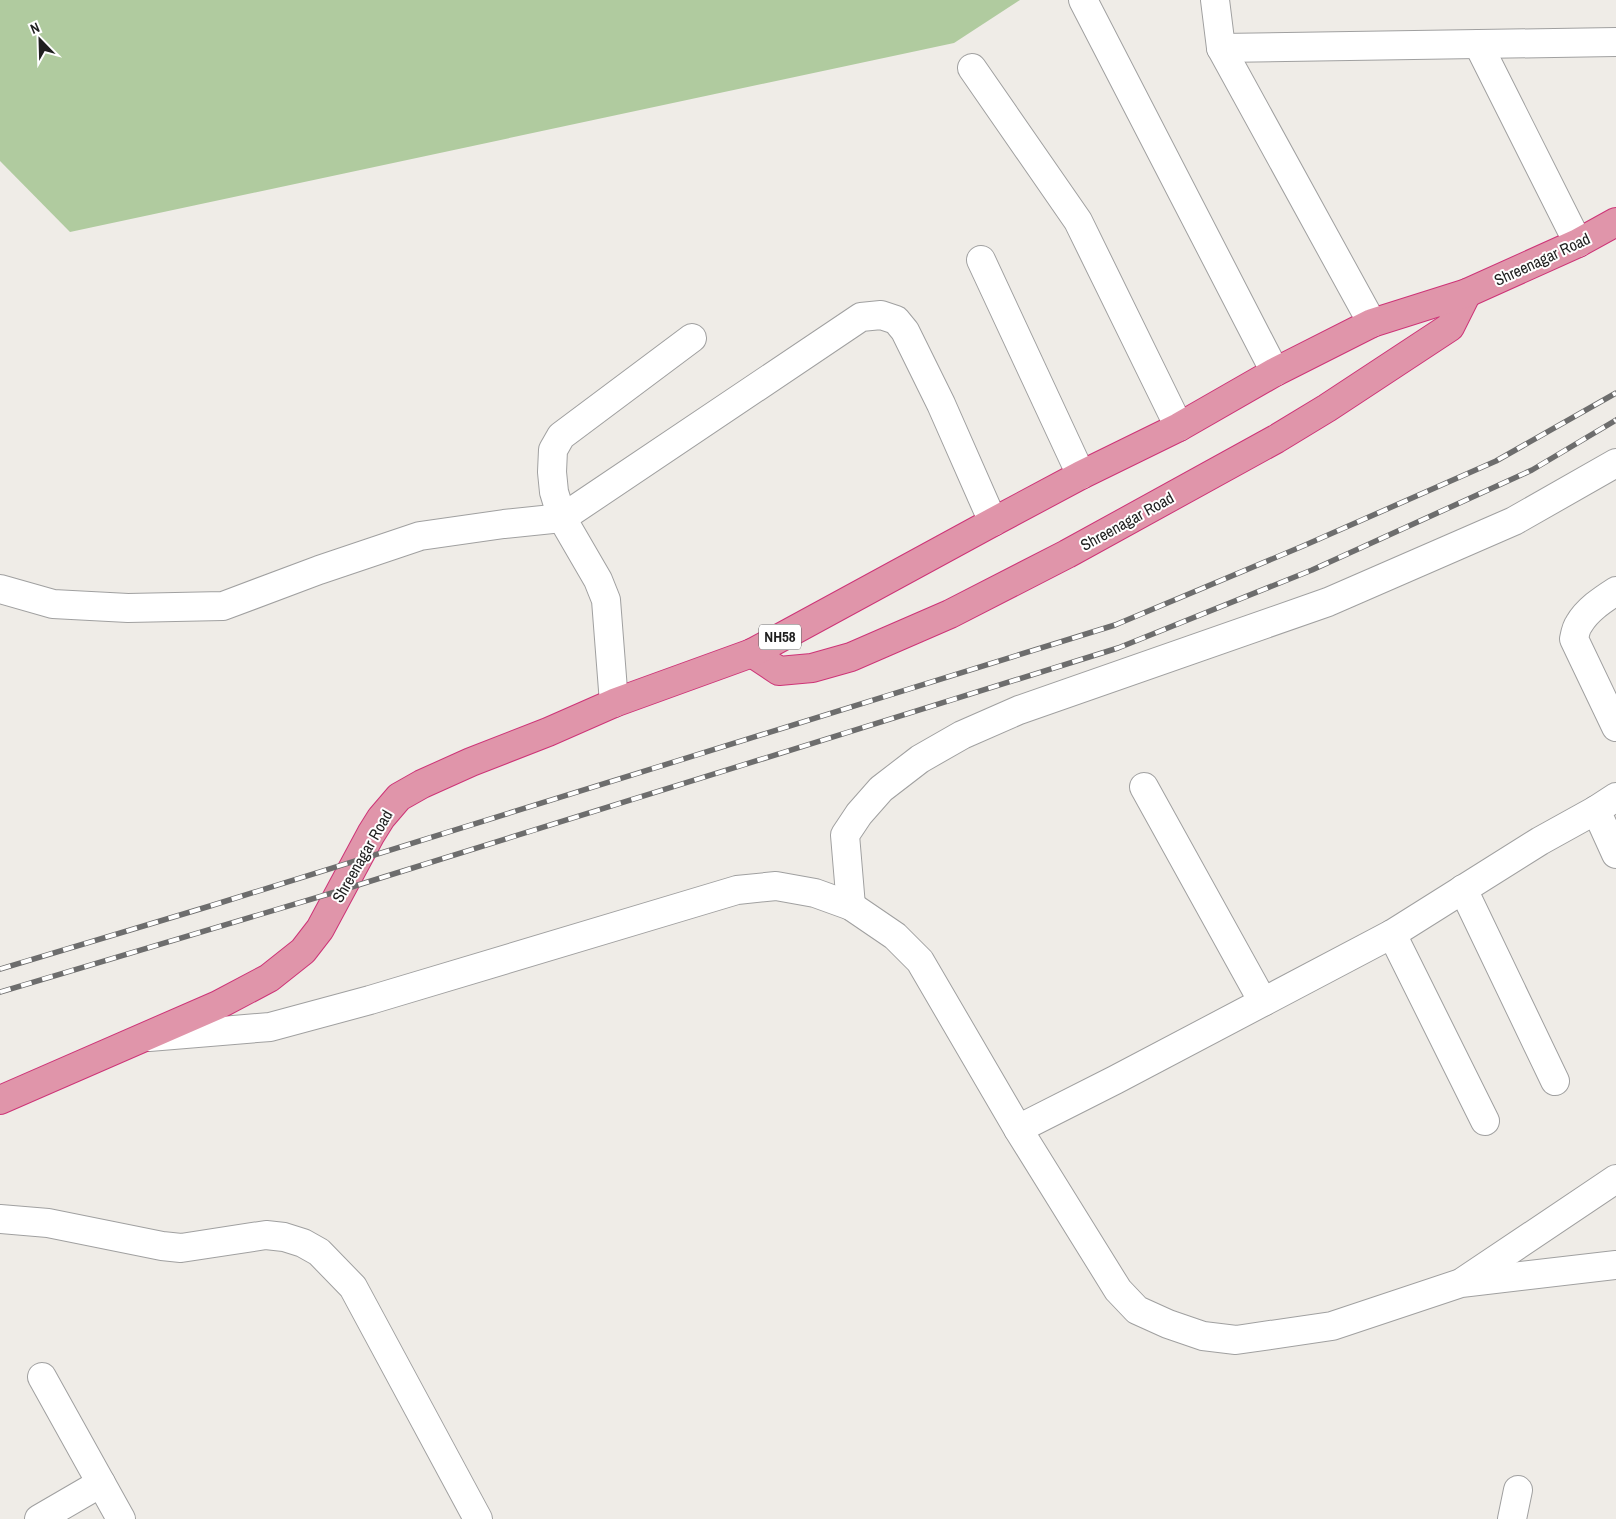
<svg xmlns="http://www.w3.org/2000/svg" width="1616" height="1519" viewBox="0 0 1616 1519" font-family="'Archivo Narrow',sans-serif">
<rect width="100%" height="100%" fill="#efece7"/>
<!-- forest -->
<path fill="#b0cb9f" d="M0,0H1020L954,43L70,232L0,161Z"/>
<g fill="none" stroke-linecap="round" stroke-linejoin="round">
<defs>
<g id="minor">
<path d="M1083,0L1275,372"/>
<path d="M1215,0L1221,48L1372,323"/>
<path d="M1478,44L1578,243"/>
<path d="M1221,48L1616,42"/>
<path d="M972,68L1078,221L1179,427"/>
<path d="M981,260L1081,475"/>
<path d="M0,589L53,604L128,608L223,606L319,570L420,536L504,524L562,518L861,317L881,315L896,320L905,331L941,404L993,522"/>
<path d="M1616,591C1602,600 1587,610 1579,624C1576,628 1575,634 1574,639L1616,727"/>
<path d="M614,703L606,600L598,580L562,518L554,492L552,472L553,450L561,436L692,338"/>
<path d="M1144,787L1263,1002"/>
<path d="M1596,810L1616,854"/>
<path d="M1463,889L1555,1081"/>
<path d="M851,906L845,835L859,814L881,789L920,759L962,735L1019,710L1328,602L1514,521L1616,463"/>
<path d="M1392,934L1485,1121"/>
<path d="M149,1037L270,1027L370,1000L737,890L776,886L815,893L851,906L895,936L920,961L1018,1129L1118,1290L1137,1310L1168,1324L1203,1336L1236,1340L1332,1326L1461,1283L1616,1265"/>
<path d="M1018,1129L1115,1080L1392,934L1540,841L1596,810L1616,797"/>
<path d="M0,1219L48,1223L162,1246L181,1248L266,1235L284,1237L303,1243L319,1252L353,1287L478,1519"/>
<path d="M1464,1281L1616,1179"/>
<path d="M42,1377L121,1519"/>
<path d="M39,1519L101,1483"/>
<path d="M1512,1519L1518,1490"/>
</g>
<g id="highway">
<path d="M752,653L779,671L812,668L851,657L950,614L1067,554L1276,439L1327,408L1450,327L1467,293"/>
<path d="M0,1100L218,1005L269,978L303,951L320,929L371,834L381,818L399,797L422,784L471,762L548,732L614,703L752,653L993,522L1081,475L1179,427L1275,372L1372,323L1467,293L1578,243L1616,222"/>
</g>
</defs>
<!-- minor casing -->
<use href="#minor" stroke="#a0a0a0" stroke-width="30"/>
<!-- highway casing -->
<use href="#highway" stroke="#cd3477" stroke-width="30"/>
<!-- minor -->
<use href="#minor" stroke="#fff" stroke-width="28"/>
<!-- highway -->
<use href="#highway" stroke="#e095aa" stroke-width="28"/>
<defs>
<g id="rail">
<path d="M0,969L210,906L1115,625L1303,546L1496,461L1616,393"/>
<path d="M0,992L342,890L1118,648L1312,570L1532,470L1616,420"/>
</g>
</defs>
<!-- rail casing -->
<use href="#rail" stroke="#6d6d6d" stroke-width="5.5"/>
<!-- rail -->
<use href="#rail" stroke="#fff" stroke-width="4" stroke-dasharray="11" stroke-linecap="butt"/>
</g>
<g text-anchor="middle" stroke-width="4" stroke-linejoin="round" paint-order="stroke">
<!-- shield labels -->
<rect fill="#fff" stroke="#626262" stroke-width="1" x="759" y="624.5" width="42" height="25" rx="4"/>
<g font-size="15" font-weight="bold" fill="#1f1f1f">
<text x="780" y="642">NH58</text>
</g>
<!-- street labels -->
<g font-size="16" fill="#1f1f1f" stroke="#fff">
<text transform="translate(1542 259) rotate(-25)" y="6">Shreenagar Road</text>
<text transform="translate(1127 521) rotate(-29)" y="6">Shreenagar Road</text>
<text transform="translate(362 856) rotate(-60)" y="6">Shreenagar Road</text>
</g>
</g>
<!-- north arrow -->
<g transform="translate(40 40) rotate(337)" stroke="#ffffff" stroke-width="4" paint-order="stroke">
<path d="M0-4L9 19L0 12L-9 19Z" fill="#1f1f1f"/>
<text y="-8" font-size="14" font-weight="bold" text-anchor="middle" fill="#1f1f1f">N</text>
</g>
</svg>
